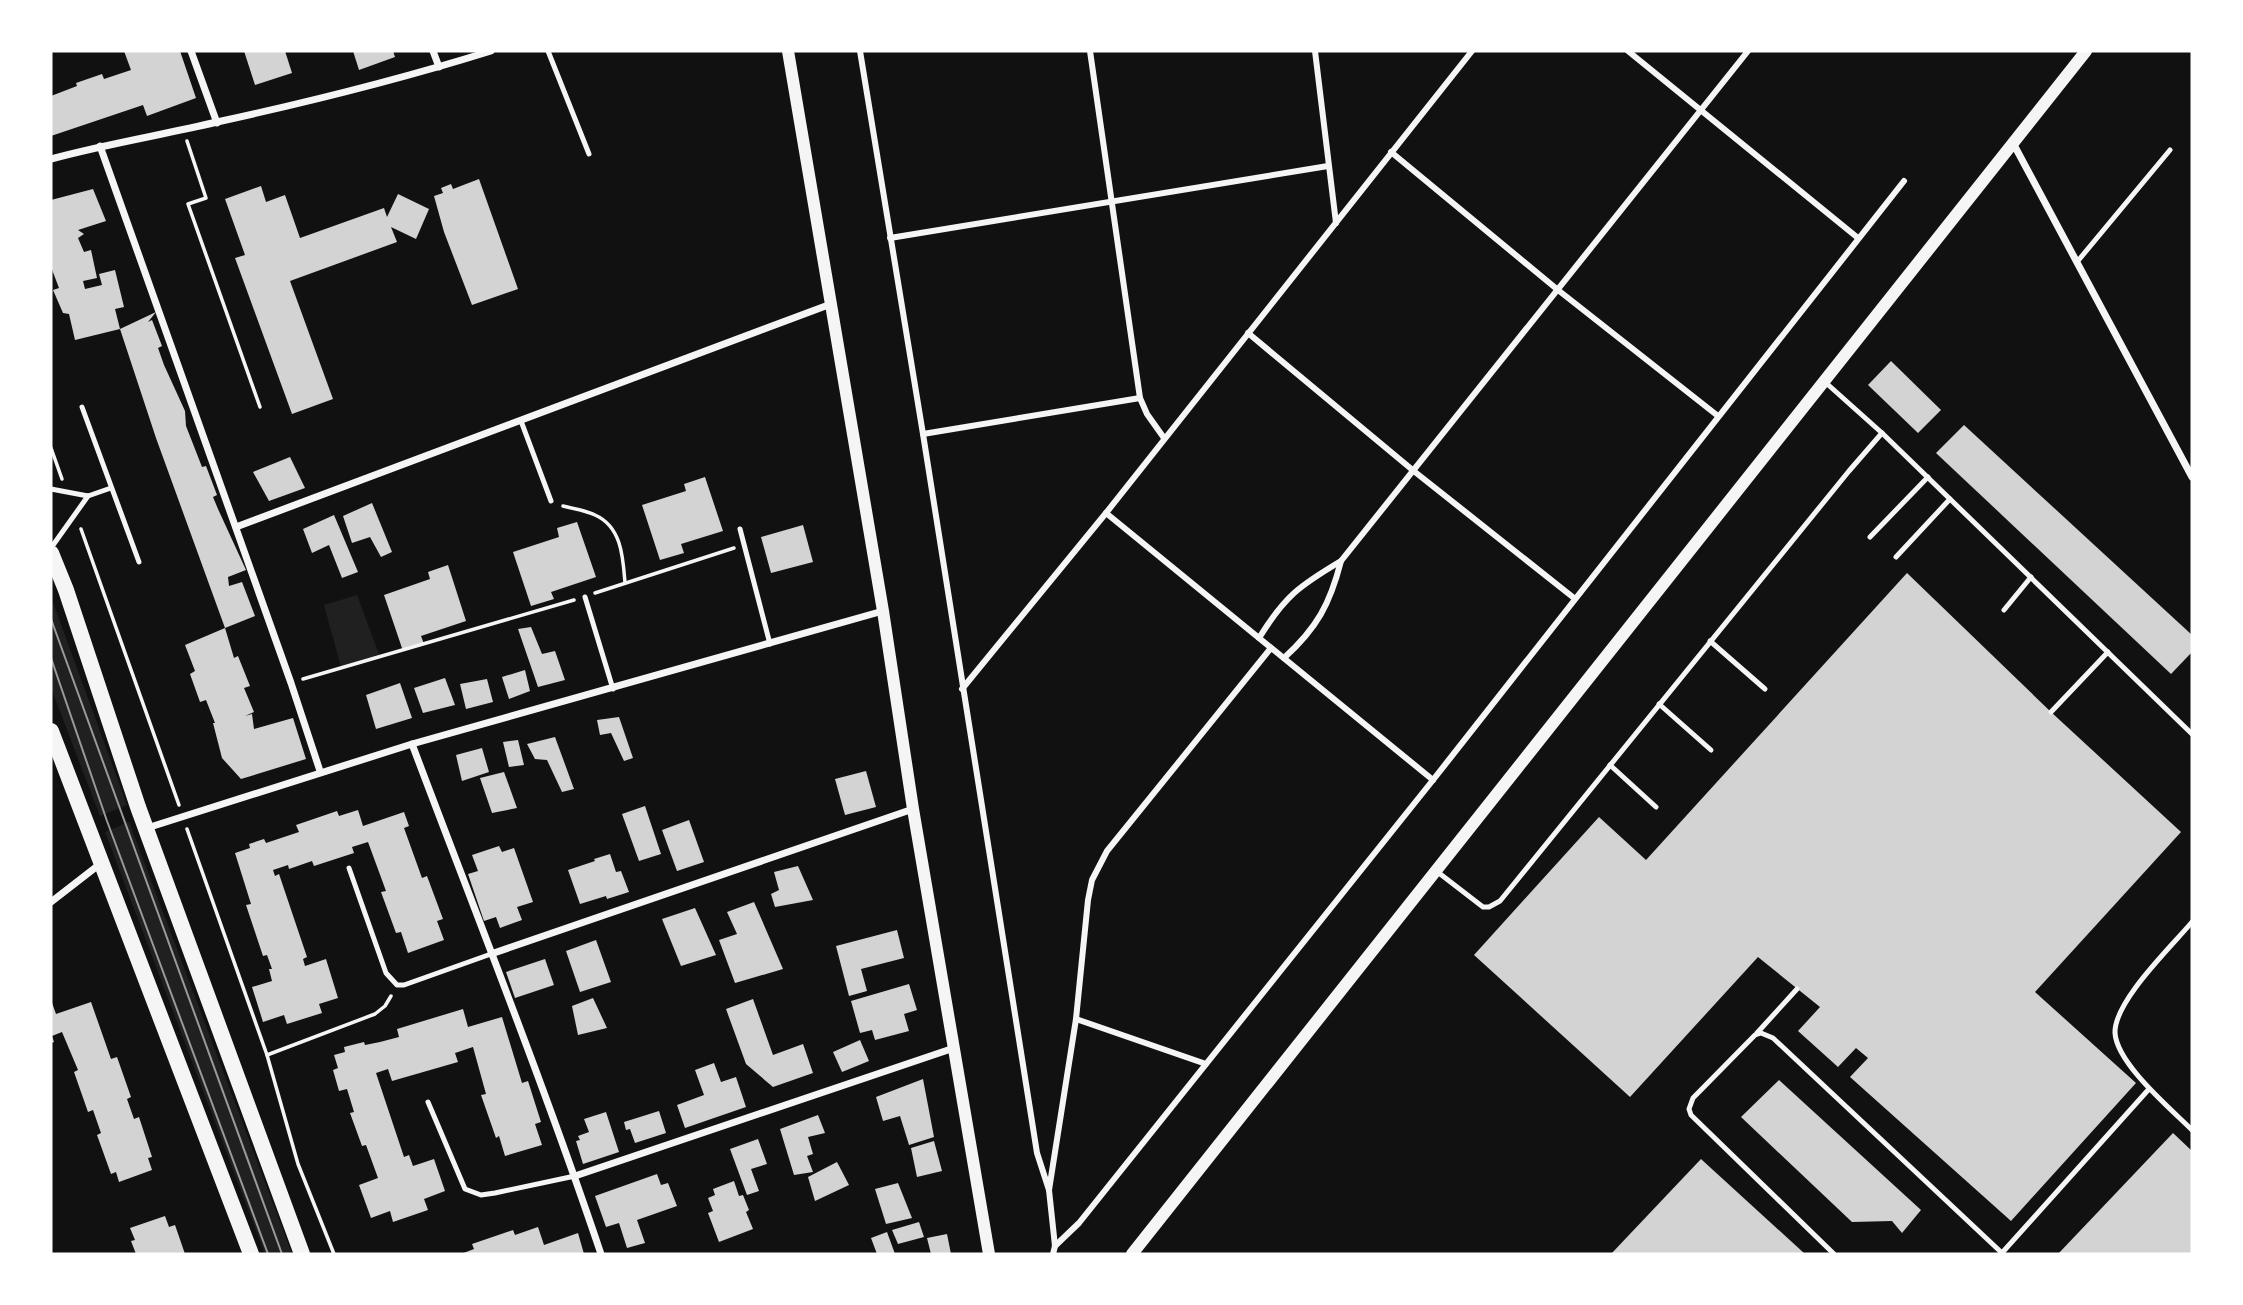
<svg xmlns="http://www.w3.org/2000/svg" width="2243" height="1305" viewBox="0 0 2243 1305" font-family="Roboto,sans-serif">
<rect width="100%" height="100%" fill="#111"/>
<!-- green -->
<g fill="#202020">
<path d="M357,595L380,657L341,667L324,605Z"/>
<path d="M51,597L127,805L100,816L51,688Z"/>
<path d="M129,822L292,1254H265L105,832Z"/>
</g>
<!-- building -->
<g fill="#d3d3d3">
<path d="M124,51H180L196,98L147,116L143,105L51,136V96L77,86L76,83L102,74L104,79L131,70Z"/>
<path d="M244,51H285L292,73L255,85Z"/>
<path d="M353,51H393L395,57L359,70Z"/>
<path d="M479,179L518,289L472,305L444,232L434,196L443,193L441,188L451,184L453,189Z"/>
<path d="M261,186L266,202L285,195L300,238L384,208L387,217L398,194L429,209L416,239L391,227L397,242L290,281L333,399L292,414L235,258L245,255L225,199Z"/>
<path d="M93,189L106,221L78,230L84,234L78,238L84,252L91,250L97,278L83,281L85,289L102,285L99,274L115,270L124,307L115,309L120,329L75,340L69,314L63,313L53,290L59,288L51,267V200Z"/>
<path d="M156,312L148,322L152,320L162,346L158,348L164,365L185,411L186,426L202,467L206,466L217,495L213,497L218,509L246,570L228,577L229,586L242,582L255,616L225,628L156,438L120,329Z"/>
<path d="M1891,361L1941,410L1918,433L1868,385Z"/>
<path d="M1964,425L2192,635V652L2171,674L1936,453Z"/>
<path d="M290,457L305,488L269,501L253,472Z"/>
<path d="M705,477L723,531L681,544L684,553L660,560L642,505L686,491L684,484Z"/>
<path d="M372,503L392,552L381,557L370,537L352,543L343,516Z"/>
<path d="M334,515L358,572L342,578L329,545L312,553L303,529Z"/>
<path d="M577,522L596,577L551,592L554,599L531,606L513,552L559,537L557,528Z"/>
<path d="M803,525L813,562L771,573L761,537Z"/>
<path d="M448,565L466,621L421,636L424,644L403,651L384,595L430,579L428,572Z"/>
<path d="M1907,573L2051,712L2181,832L2035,992L2136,1083L2011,1221L1850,1077L1868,1058L1856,1048L1838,1067L1798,1031L1820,1007L1758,957L1630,1097L1474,955L1599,817L1646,860Z"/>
<path d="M531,627L542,654L555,651L565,680L538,687L518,629Z"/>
<path d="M225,628L234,658L238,656L250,686L244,688L254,712L245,716L252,714L254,729L293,718L306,759L241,779L222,758L213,723H215L206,700L200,702L190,674L195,671L185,645Z"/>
<path d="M525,670L530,691L509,699L502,677Z"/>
<path d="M445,678L455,705L423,713L414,688Z"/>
<path d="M487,679L493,702L466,709L460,684Z"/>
<path d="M400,683L412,718L376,729L366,695Z"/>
<path d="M619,717L633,758L624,761L611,733L600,735L597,720Z"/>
<path d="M555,737L574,789L562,792L547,760L535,759L527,744Z"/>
<path d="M518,740L524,765L509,767L503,742Z"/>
<path d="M482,748L489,772L462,781L456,755Z"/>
<path d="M866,771L876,807L845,815L835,779Z"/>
<path d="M504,772L517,808L492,813L480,778Z"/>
<path d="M645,806L661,854L639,861L622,814Z"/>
<path d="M358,810L363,826L404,812L409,826L404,828L422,878L427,876L443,919L437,921L444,940L408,953L401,932L396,933L381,892L386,891L368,842L352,847L354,853L314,866L312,861L289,869L288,865L273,870L275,876L279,874L307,957L303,959L305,966L326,959L338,998L319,1004L322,1013L287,1024L284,1015L263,1022L252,987L272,981L269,969H272L267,955L263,956L246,905L251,904L235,853L250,848L249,844L264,839L266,843L299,832L296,825L337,811L339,816Z"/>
<path d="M689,820L704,862L677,871L662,830Z"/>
<path d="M499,846L502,852L514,848L533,902L517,907L522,920L500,928L496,917L484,921L468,874L478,871L472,855Z"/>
<path d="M610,854L616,872L621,871L629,892L607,899L606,896L580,904L568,870L595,861L594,859Z"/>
<path d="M798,866L813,900L775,907L771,894L779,890L774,872Z"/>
<path d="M754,902L783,969L735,983L719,940L737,934L727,912Z"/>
<path d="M695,908L716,955L681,966L662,919Z"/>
<path d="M897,930L904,958L861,969L867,991L849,996L836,946Z"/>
<path d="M596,940L611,982L580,992L566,951Z"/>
<path d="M545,959L554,985L515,998L506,972Z"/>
<path d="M909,984L917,1010L904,1014L909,1031L875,1040L872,1030L860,1033L851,1001Z"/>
<path d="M593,998L607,1028L578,1035L572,1006Z"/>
<path d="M753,999L773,1055L803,1044L813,1073L773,1087L746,1064L726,1009Z"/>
<path d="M51,1000L56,1014L91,1002L111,1059L117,1057L131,1097L127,1099L134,1119L139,1117L152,1157L148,1158L152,1170L119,1182L116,1172L111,1174L97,1135L101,1133L93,1110L88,1112L74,1072L78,1070L62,1032L52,1036L54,1042L51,1043Z"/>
<path d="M463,1009L468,1027L502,1017L522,1083L528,1081L541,1122L535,1124L542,1145L505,1156L499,1136L496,1138L481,1095L486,1094L473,1047L455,1053L458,1062L392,1081L388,1069L376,1073L404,1157L409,1155L413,1166L434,1159L445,1191L424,1199L428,1210L393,1222L390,1211L371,1218L359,1185L378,1178L366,1145L362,1146L350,1113L354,1112L347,1089L339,1091L333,1070L338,1068L334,1055L345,1052L344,1047L364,1042L365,1045L380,1042L399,1037L397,1029Z"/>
<path d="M860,1040L869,1061L842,1072L833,1052Z"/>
<path d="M714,1063L721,1082L736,1077L746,1107L685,1128L677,1105L704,1095L695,1070Z"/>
<path d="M923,1079L934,1137L909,1145L900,1116L883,1121L876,1097Z"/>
<path d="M1779,1080L1921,1210L1902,1233L1892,1221L1852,1222L1741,1117Z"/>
<path d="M659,1111L666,1133L635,1143L630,1129L626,1130L624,1122Z"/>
<path d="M606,1112L619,1152L583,1164L576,1141L580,1140L578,1136L589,1132L584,1119Z"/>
<path d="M818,1115L825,1133L808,1137L813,1154L807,1156L813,1172L794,1175L780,1129Z"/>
<path d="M2173,1133L2192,1151V1254H2058Z"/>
<path d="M758,1139L767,1164L751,1169L759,1191L747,1195L730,1149Z"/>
<path d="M934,1141L942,1171L917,1177L911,1148Z"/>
<path d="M1701,1159L1805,1254H1611Z"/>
<path d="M837,1162L849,1185L815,1201L808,1177Z"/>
<path d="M657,1174L661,1185L668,1183L677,1206L637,1220L645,1243L627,1248L619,1223L606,1227L595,1196Z"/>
<path d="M734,1181L739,1196L743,1195L749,1210L746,1212L753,1229L719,1242L708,1213L713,1211L708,1198L715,1195L713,1189Z"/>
<path d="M898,1183L912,1218L886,1224L875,1189Z"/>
<path d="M165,1216L169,1227L175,1225L185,1254H136L131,1241L135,1240L130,1228Z"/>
<path d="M919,1222L924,1237L898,1244L892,1230Z"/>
<path d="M538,1227L544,1245L578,1233L584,1254H461L474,1249L472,1244L513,1230L515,1235Z"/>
<path d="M887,1232L895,1254H877L871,1238Z"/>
<path d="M947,1234L951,1254H931L927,1238Z"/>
</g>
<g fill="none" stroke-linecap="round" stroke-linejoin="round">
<!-- path -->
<g stroke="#f5f5f5" stroke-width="3.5">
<path d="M187,141L206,198L188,204L260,407"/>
<path d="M51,448L62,479"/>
<path d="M563,506C574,509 585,510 595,515C622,527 623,558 625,583"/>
<path d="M81,529L179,805"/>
<path d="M595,593L734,548"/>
<path d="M303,679L574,600"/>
<path d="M187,829L267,1055L298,1164L334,1254"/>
<path d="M267,1055L375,1014L385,1006L391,996"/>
</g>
<!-- service -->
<g stroke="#f5f5f5" stroke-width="5">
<path d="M548,51L589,154"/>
<path d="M2077,262L2170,150"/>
<path d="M1825,382L1882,433L2192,734"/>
<path d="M82,407L139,562"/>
<path d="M521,421L551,501"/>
<path d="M51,489L88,496L111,488"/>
<path d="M740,529L770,644"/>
<path d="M1870,537L1928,477"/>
<path d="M51,548L88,496"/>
<path d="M1896,557L1950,499"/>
<path d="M585,597L613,689"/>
<path d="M2004,610L2031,577"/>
<path d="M1710,641L1765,689"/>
<path d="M1659,704L1711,750"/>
<path d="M2051,712L2108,652"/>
<path d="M1610,765L1656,807"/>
<path d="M349,868L386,973L397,985H404L491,954"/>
<path d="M1435,870L1483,907H1489L1500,901L1849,471L1882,433"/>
<path d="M2192,922C2172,946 2114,1001 2115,1033C2117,1064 2171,1109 2192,1130"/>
<path d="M1757,1033L1797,989"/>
<path d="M428,1102L465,1189L481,1195L495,1193L575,1176"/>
<path d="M1834,1254L1691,1115L1689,1109L1693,1098L1755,1035L1761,1033L1773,1038L2002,1253"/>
<path d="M2001,1254L2149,1089"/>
</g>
<!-- pedestrian -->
<g stroke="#f5f5f5" stroke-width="6">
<path d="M860,51L923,434L1037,1153L1049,1190L1055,1246L1053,1254"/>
<path d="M1090,51L1140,398L1147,414L1164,438"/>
<path d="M1315,51L1336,223"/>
<path d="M1628,51L1858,238"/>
<path d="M1391,152L1558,290L1718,416"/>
<path d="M890,238L1328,166"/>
<path d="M1248,333L1415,472L1574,598"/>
<path d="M923,434L1140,398"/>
<path d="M1106,513L1433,780"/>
<path d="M1259,638C1285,596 1299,586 1341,561L1748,51"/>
<path d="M1284,658C1317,628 1330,604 1341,561"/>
<path d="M962,689L1106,513L1472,51"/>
<path d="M1076,1019L1206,1064"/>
<path d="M1049,1190L1076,1019L1088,900L1092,880L1107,851L1271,648"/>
<path d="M1055,1246L1079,1223L1433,780L1904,181"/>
</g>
<!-- minor -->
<g stroke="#f5f5f5" stroke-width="7">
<path d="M191,51L217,123"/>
<path d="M433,51L439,67"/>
<path d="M2013,143L2192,477"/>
<path d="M100,146L291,683L320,771"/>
<path d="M51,159C106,144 162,135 217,122C309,102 401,79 491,51"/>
<path d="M236,527L831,304"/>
<path d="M412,744C476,914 543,1082 601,1254"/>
<path d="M147,828L412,744L883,611"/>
<path d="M51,902L100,864"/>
<path d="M491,954L913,809"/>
<path d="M575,1176L954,1048"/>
</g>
<!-- tertiary -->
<g stroke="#f5f5f5" stroke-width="12">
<path d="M788,51L883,611L913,809L989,1254"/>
<path d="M1132,1254L2086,51"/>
</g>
<!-- primary -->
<g stroke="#f5f5f5" stroke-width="16">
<path d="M51,553L66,590L138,807L302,1254"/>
<path d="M51,731L251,1254"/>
</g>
<!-- tram -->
<g stroke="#9a9a9a" stroke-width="2">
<path d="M51,619L282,1254"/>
<path d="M51,658L107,821L268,1254"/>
</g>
</g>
<!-- border -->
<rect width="2243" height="1305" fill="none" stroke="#ffffff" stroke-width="105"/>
</svg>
